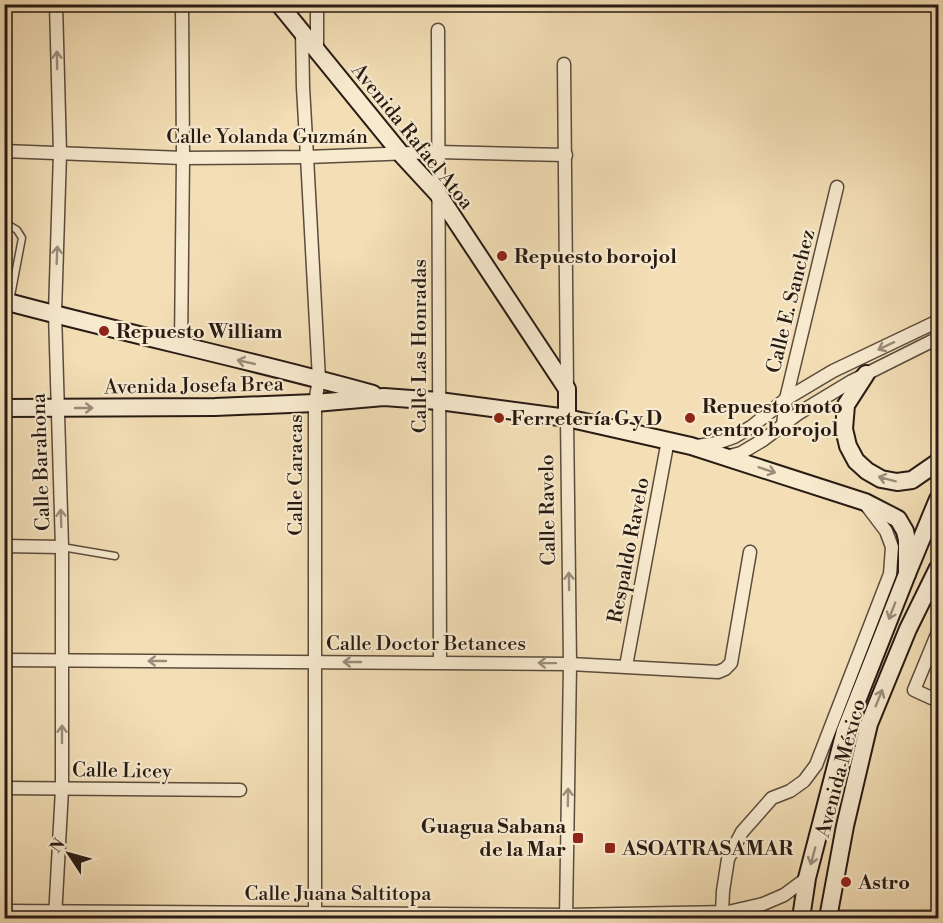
<svg xmlns="http://www.w3.org/2000/svg" width="943" height="923" viewBox="0 0 943 923" font-family="'Libre Bodoni',serif">
<rect width="100%" height="100%" fill="#f3deb5"/>
<filter id="stains"><feTurbulence type="fractalNoise" baseFrequency=".00333" numOctaves="4"/><feColorMatrix values="0 0 0 0 .2 0 0 0 0 .09 0 0 0 0 .02 0 0 0 .5 -.17"/></filter>
<radialGradient id="worn" r=".72"><stop offset=".6" stop-color="#630" stop-opacity="0"/><stop offset="1" stop-color="#630" stop-opacity=".3"/></radialGradient>
<g fill="none" stroke-linecap="round" stroke-linejoin="round">
<defs>
<g id="service">
<path d="M934,4L938,7"/>
<path d="M4,222L17,230L22,238L10,301"/>
<path d="M62,547L115,556"/>
</g>
<g id="minor">
<path d="M317,4V51"/>
<path d="M438,30L440,662"/>
<path d="M302,33L303,87L307,157L319,379L315,403V918"/>
<path d="M564,64L567,389"/>
<path d="M4,151L183,158L307,157L438,152L566,155"/>
<path d="M181,346L183,158L182,4"/>
<path d="M783,425L786,399L837,187"/>
<path d="M697,446L717,443L734,437L751,427L786,399L833,371L938,321"/>
<path d="M726,457L741,453L763,440L799,413L852,381L938,338"/>
<path d="M4,546L62,547"/>
<path d="M938,632L914,690L938,701"/>
<path d="M4,660L570,664L718,672L725,669L731,663L750,552"/>
<path d="M626,666L668,440"/>
<path d="M4,788L240,790"/>
<path d="M4,911L566,915L728,912L763,904L784,895L807,878"/>
<path d="M722,912L723,891L728,859L742,832L772,798L790,791L804,781L816,765L890,574L892,547L886,531L867,506"/>
<path d="M828,917H938"/>
<path d="M55,918L62,789V547L55,313L60,153L56,4"/>
<path d="M566,918L570,664L567,418"/>
</g>
<g id="secondary">
<path d="M279,4L402,155L438,194L567,389V418"/>
<path d="M4,301C127,334 251,360 373,394"/>
<path d="M866,374L846,405L844,429L848,446L856,461L867,471L881,479L897,482L912,480L938,462"/>
<path d="M4,408L215,407L315,403L384,397L439,401L567,418L691,446L865,502L898,519L905,531L907,540V574"/>
<path d="M801,918L807,878L845,731L907,574L938,499"/>
<path d="M828,918L845,826L869,724L908,629L938,568"/>
</g>
</defs>
<!-- service casing -->
<use href="#service" stroke="#5b4c3c" stroke-width="9"/>
<!-- minor casing -->
<use href="#minor" stroke="#5b4c3c" stroke-width="15"/>
<!-- secondary casing -->
<use href="#secondary" stroke="#281b14" stroke-width="20"/>
<!-- service -->
<use href="#service" stroke="#f7eacf" stroke-width="6"/>
<!-- minor -->
<use href="#minor" stroke="#f7eacf" stroke-width="12"/>
<!-- secondary -->
<use href="#secondary" stroke="#f7eacf" stroke-width="16"/>
</g>
<!-- one-way arrows -->
<defs><path id="oneway-shaft" d="M-6 0H5M1.5-3L5.5 0L1.5 3" fill="none" stroke-width="1.6" stroke-linecap="round" stroke-linejoin="round" transform="scale(1.5)"/></defs>
<g stroke="#9a8d7b">
<use href="#oneway-shaft" transform="translate(57 60) rotate(-91)"/>
<use href="#oneway-shaft" transform="translate(57 255) rotate(-88)"/>
<use href="#oneway-shaft" transform="translate(886 346) rotate(155)"/>
<use href="#oneway-shaft" transform="translate(246 362) rotate(-167)"/>
<use href="#oneway-shaft" transform="translate(84 408)"/>
<use href="#oneway-shaft" transform="translate(767 470) rotate(18)"/>
<use href="#oneway-shaft" transform="translate(887 479) rotate(-165)"/>
<use href="#oneway-shaft" transform="translate(61 518) rotate(-92)"/>
<use href="#oneway-shaft" transform="translate(569 581) rotate(-91)"/>
<use href="#oneway-shaft" transform="translate(892 611) rotate(111)"/>
<use href="#oneway-shaft" transform="translate(157 661) rotate(-180)"/>
<use href="#oneway-shaft" transform="translate(352 662) rotate(-180)"/>
<use href="#oneway-shaft" transform="translate(547 663) rotate(-179)"/>
<use href="#oneway-shaft" transform="translate(879 698) rotate(-68)"/>
<use href="#oneway-shaft" transform="translate(62 734) rotate(-90)"/>
<use href="#oneway-shaft" transform="translate(568 797) rotate(-89)"/>
<use href="#oneway-shaft" transform="translate(813 856) rotate(105)"/>
</g>
<!-- markers -->
<g fill="#8f2418" stroke="#f7eacf" stroke-width="2">
<circle cx="502" cy="256" r="6"/>
<circle cx="104" cy="331" r="6"/>
<circle cx="499" cy="418" r="6"/>
<circle cx="690" cy="418" r="6"/>
<rect x="572" y="832" width="12" height="12" rx="3"/>
<rect x="604" y="842" width="12" height="12" rx="3"/>
<circle cx="846" cy="882" r="6"/>
</g>
<g text-anchor="middle" stroke-width="4.5" stroke-linejoin="round" paint-order="stroke">
<!-- street labels -->
<g font-size="20" fill="#281b14" stroke="#f7eacf">
<text x="267" y="143">Calle Yolanda Guzmán</text>
<text transform="translate(413 136) rotate(51)" y="7">Avenida Rafael Atoa</text>
<text transform="translate(790 301) rotate(-76)" y="7">Calle E. Sanchez</text>
<text transform="translate(419 346) rotate(-90)" y="7">Calle Las Honradas</text>
<text transform="translate(194 385) rotate(-1)" y="7">Avenida Josefa Brea</text>
<text transform="translate(40 462) rotate(-92)" y="7">Calle Barahona</text>
<text transform="translate(295 475) rotate(-90)" y="7">Calle Caracas</text>
<text transform="translate(547 510) rotate(-91)" y="7">Calle Ravelo</text>
<text transform="translate(628 550) rotate(-79)" y="7">Respaldo Ravelo</text>
<text x="426" y="650">Calle Doctor Betances</text>
<text transform="translate(840 768) rotate(-75)" y="7">Avenida México</text>
<text transform="translate(122 770) rotate(1)" y="7">Calle Licey</text>
<text x="338" y="900">Calle Juana Saltitopa</text>
</g>
<!-- poi labels -->
<g font-size="20" font-weight="bold" fill="#281b14" stroke="#f7eacf" text-anchor="start">
<text x="514" y="263">Repuesto borojol</text>
<text x="116" y="338">Repuesto William</text>
<text x="702" y="413">Repuesto moto<tspan x="702" dy="23">centro borojol</tspan></text>
<text x="511" y="425">Ferretería G y D</text>
<text x="566" y="833" text-anchor="end">Guagua Sabana<tspan x="566" dy="23">de la Mar</tspan></text>
<text x="622" y="855">ASOATRASAMAR</text>
<text x="858" y="889">Astro</text>
</g>
</g>
<!-- margin -->
<rect width="943" height="923" fill="none" stroke="#f3deb5" stroke-width="24"/>
<rect x="6" y="6" width="931" height="911" fill="none" stroke="#281b14" stroke-width="3"/>
<rect x="12" y="12" width="919" height="899" fill="none" stroke="#281b14" stroke-width="1.5"/>
<!-- north arrow -->
<g transform="translate(69 854) rotate(306)" stroke="#f7eacf" stroke-width="4.5" paint-order="stroke">
<path d="M0-4.5L10 22L0 15L-10 22Z" fill="#281b14"/>
<text y="-9" font-size="16" font-weight="bold" text-anchor="middle" fill="#281b14">N</text>
</g>
<rect width="100%" height="100%" filter="url(#stains)"/>
<rect width="100%" height="100%" fill="url(#worn)"/>
</svg>
